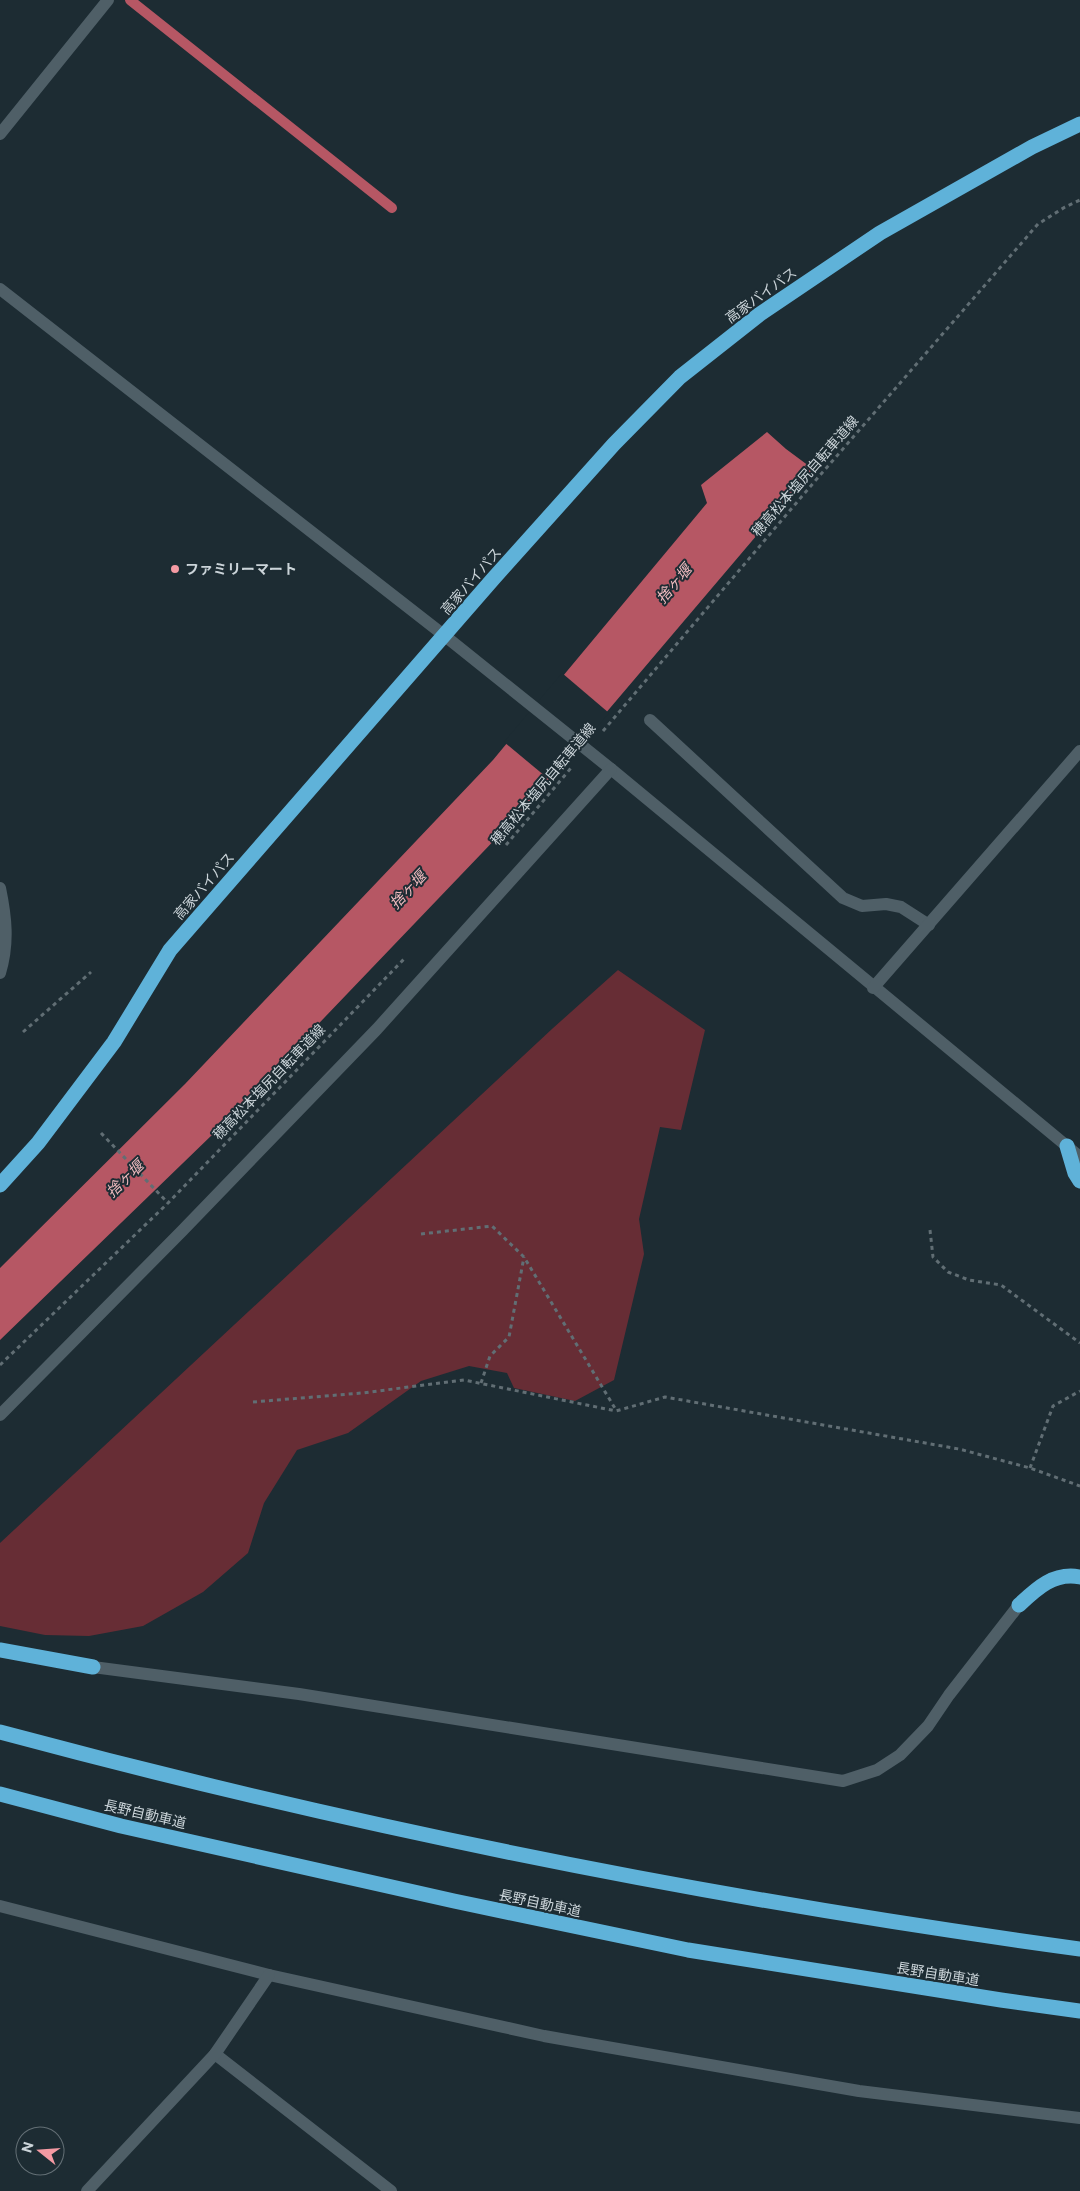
<svg xmlns="http://www.w3.org/2000/svg" width="1080" height="2191" viewBox="0 0 1080 2191" font-family="Commissioner,'Noto Sans JP',sans-serif">
<rect width="100%" height="100%" fill="#1d2c33"/>
<!-- green -->
<path fill="#672d35" d="M618,970L705,1030L681,1130L660,1127L639,1219L644,1254L614,1380L575,1401L514,1388L507,1373L469,1366L421,1381L348,1433L297,1450L264,1503L248,1553L203,1592L143,1626L89,1636L45,1635L0,1626V1543L552,1029Z"/>
<!-- water -->
<path fill="#b65764" d="M767,432L786,449L813,469L526,807L213,1134L0,1340V1268L185,1084L493,760L707,503L701,485Z"/>
<!-- pier -->
<path fill="#1d2c33" d="M562,673L609,713L551,781L504,742Z"/>
<g fill="none" stroke-linecap="round" stroke-linejoin="round">
<!-- stream -->
<path stroke="#b65764" stroke-width="10" d="M130,0L392,208"/>
<!-- path -->
<g stroke="#616e74" stroke-width="3" stroke-dasharray="4 4" stroke-linecap="butt">
<path d="M603,731L809,488L1038,224L1065,207L1080,200"/>
<path d="M506,845L571,768"/>
<path d="M23,1032L91,972"/>
<path d="M101,1133L168,1203"/>
<path d="M930,1230L933,1257L948,1272L969,1280L1001,1285L1080,1343"/>
<path d="M421,1234L492,1226L524,1257L616,1410"/>
<path d="M0,1365L168,1203L405,958"/>
<path d="M481,1383L490,1356L509,1337L524,1257"/>
<path d="M253,1402L362,1393L464,1380L616,1411L665,1397L959,1449L1030,1468L1080,1486"/>
<path d="M1030,1468L1053,1406L1080,1391"/>
</g>
<!-- minor -->
<g stroke="#4f5f67" stroke-width="12">
<path d="M0,134L108,0"/>
<path d="M0,289L445,636L611,769L1080,1157"/>
<path d="M650,720L843,898L862,906L886,904L901,907L929,925"/>
<path d="M0,888C6,917 9,943 0,973"/>
<path d="M873,988L1080,751"/>
<path d="M0,1415L182,1231L377,1029L611,769"/>
<path d="M93,1667L299,1694L843,1781L877,1770L900,1755L928,1726L949,1695L1019,1605"/>
<path d="M0,1906L269,1975L544,2036L859,2091L1080,2118"/>
<path d="M215,2054L391,2191"/>
<path d="M87,2191L215,2054L269,1975"/>
</g>
<!-- highway -->
<g stroke="#5fb2d9" stroke-width="15">
<path d="M1067,1146L1075,1173L1080,1181"/>
<path d="M0,1185L38,1143L114,1042L170,950L493,579L614,444L680,377L760,314L880,233L1032,147L1080,124"/>
<path d="M1019,1605C1037,1588 1054,1572 1080,1577"/>
<path d="M0,1650L93,1667"/>
<path d="M0,1732C353,1827 718,1900 1080,1949"/>
<path d="M0,1794L121,1826L454,1901L688,1950L1001,2000L1080,2011"/>
</g>
</g>
<!-- markers -->
<circle fill="#f49aa3" stroke="#1d2c33" stroke-width="2" cx="175" cy="569" r="5"/>
<g text-anchor="middle" stroke-width="4" stroke-linejoin="round" paint-order="stroke">
<!-- street labels -->
<g font-size="14" fill="#cbd4d9" stroke="#1d2c33">
<text transform="translate(761 295) rotate(-36)" y="5">高家バイパス</text>
<text transform="translate(805 476) rotate(-49)" y="5">穂高松本塩尻自転車道線</text>
<text transform="translate(471 581) rotate(-49)" y="5">高家バイパス</text>
<text transform="translate(543 784) rotate(-50)" y="5">穂高松本塩尻自転車道線</text>
<text transform="translate(204 886) rotate(-49)" y="5">高家バイパス</text>
<text transform="translate(269 1082) rotate(-46)" y="5">穂高松本塩尻自転車道線</text>
<text transform="translate(145 1814) rotate(13)" y="5">長野自動車道</text>
<text transform="translate(540 1903) rotate(12)" y="5">長野自動車道</text>
<text transform="translate(938 1974) rotate(9)" y="5">長野自動車道</text>
</g>
<!-- poi labels -->
<g font-size="14" font-weight="bold" fill="#cbd4d9" stroke="#1d2c33" text-anchor="start">
<text x="185" y="574">ファミリーマート</text>
</g>
<!-- water labels -->
<g font-size="15" font-style="italic" fill="#efbabe" stroke="#1d2c33">
<text transform="translate(674 584) rotate(-50)" y="5">捨ヶ堰</text>
<text transform="translate(408 890) rotate(-47)" y="5">捨ヶ堰</text>
<text transform="translate(125 1179) rotate(-44)" y="5">捨ヶ堰</text>
</g>
</g>
<!-- north arrow -->
<g transform="translate(40 2151) rotate(287)"><circle r="24" fill="#1d2c33" stroke="#636f75"/>
<path d="M0-4L9 19L0 12L-9 19Z" fill="#f49aa3"/>
<text y="-8" font-size="14" font-weight="bold" text-anchor="middle" fill="#cbd4d9">N</text>
</g>
</svg>
